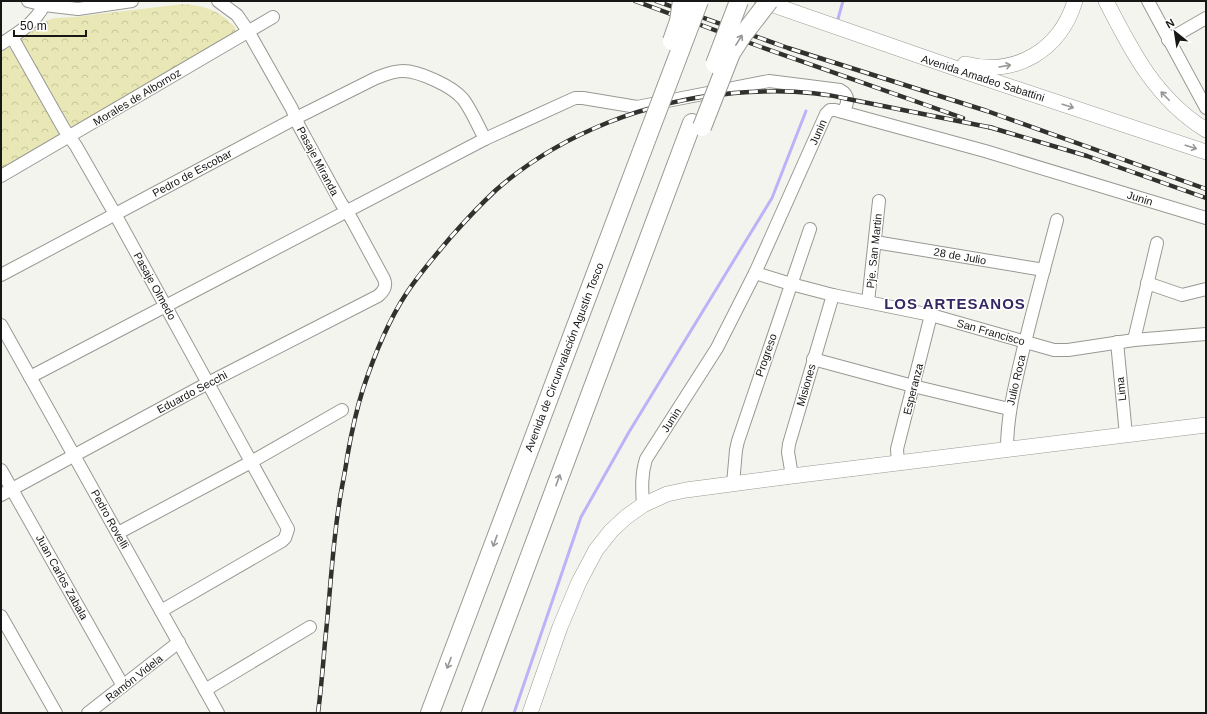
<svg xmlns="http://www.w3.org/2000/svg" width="1207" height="714" viewBox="0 0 1207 714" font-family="Arial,sans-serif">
<defs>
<pattern id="park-crowns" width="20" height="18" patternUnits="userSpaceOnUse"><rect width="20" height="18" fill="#e8e7b5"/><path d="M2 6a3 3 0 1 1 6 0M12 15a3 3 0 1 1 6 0" fill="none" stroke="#c6c59b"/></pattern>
</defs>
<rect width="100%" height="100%" fill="#f4f4ee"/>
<!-- park -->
<g fill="url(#park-crowns)">
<path d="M183,4C206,6 218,10 235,27V36L69,131L22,45L21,39L48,20L55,18L75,17Z"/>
<path d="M8,45L64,135L1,171V49Z"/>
</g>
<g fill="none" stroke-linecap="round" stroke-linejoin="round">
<!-- stream -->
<g stroke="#bcb2f8" stroke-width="3">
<path d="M838,19L843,1"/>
<path d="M514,713L581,517L629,432L772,198L806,111"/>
</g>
<defs>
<g id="minor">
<path d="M28,1L44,5L78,9L132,1"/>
<path d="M1148,1L1206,108"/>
<path d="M12,37L64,129L76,146L115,214L288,529L285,538L282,541L161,611"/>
<path d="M1168,40L1206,18"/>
<path d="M1,44C18,33 35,23 44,5"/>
<path d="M1,176L273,17"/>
<path d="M875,242L1044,270"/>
<path d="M755,273L791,284L833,295L931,315L1054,350H1068L1134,340L1206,334"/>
<path d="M1,275L296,118L376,78C384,75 393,71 403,71C419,71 452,86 463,99C472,111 478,126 485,139"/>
<path d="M1147,283L1182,295L1206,289"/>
<path d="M868,302L879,201"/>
<path d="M1,325L218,713"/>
<path d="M1134,340L1157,243"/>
<path d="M1117,342L1126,435"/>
<path d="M813,359L913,386L1009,409"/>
<path d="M30,377L485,139L575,98H583L637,107L769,81L840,90C850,95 848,104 843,112"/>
<path d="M1007,449C1007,418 1014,389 1021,359C1032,312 1045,266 1057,220"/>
<path d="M898,463L897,449L931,315"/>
<path d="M1,470L123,686"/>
<path d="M792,476L788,452L789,444L833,295"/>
<path d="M733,484L736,450L738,441L810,229"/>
<path d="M1,495L208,383L378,296C384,291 387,286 384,279L351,218L341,203L299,126L292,109L248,31L237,15L218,1"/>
<path d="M643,505C642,489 641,475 646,459L717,348L755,273L826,114L830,110H835L985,151L1206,218"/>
<path d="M118,533L251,462L342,410"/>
<path d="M1,616L56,713"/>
<path d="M205,690L310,627"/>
<path d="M88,713L179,642"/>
</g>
<g id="major">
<path d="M762,1L975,75L1206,152"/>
<path d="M1106,1C1132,52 1156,99 1206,130"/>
<path d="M965,64C1016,77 1060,50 1075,1"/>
<path d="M530,713L560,627L579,582L596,550L611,531L626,517L643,505L667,494L686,490L792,476L1206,425"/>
</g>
<g id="highway">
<path d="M430,713L642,151"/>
<path d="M471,713L692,123"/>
</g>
</defs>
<!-- minor casing -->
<use href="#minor" stroke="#999993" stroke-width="14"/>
<!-- major casing -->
<use href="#major" stroke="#999993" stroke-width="16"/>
<!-- highway casing -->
<use href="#highway" stroke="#999993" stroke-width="20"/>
<!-- minor -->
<use href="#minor" stroke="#fff" stroke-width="12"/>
<!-- major -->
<use href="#major" stroke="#fff" stroke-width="15"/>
<!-- highway -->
<use href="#highway" stroke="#fff" stroke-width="18"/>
<defs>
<g id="rail">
<path d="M635,1L761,47L963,118"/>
<path d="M656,1L788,48L987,111L1206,189"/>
<path d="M989,127L1087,156L1206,198"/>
<path d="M318,713C321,690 323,666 325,642C330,597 332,550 339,505C341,489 345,474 347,458C351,435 356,411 363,389C374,356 387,323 406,294C419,274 435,256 450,238C465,221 480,205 496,190C561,133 649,100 734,93C773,90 810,90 848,99L993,128"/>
</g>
</defs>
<!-- rail casing -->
<use href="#rail" stroke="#31312e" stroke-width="4.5"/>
<!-- rail -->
<use href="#rail" stroke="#fff" stroke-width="3" stroke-dasharray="9" stroke-linecap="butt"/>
<defs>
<g id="highway-bridge">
<path d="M672,41L679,21L682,1"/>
<path d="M715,64L739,1"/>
<path d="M702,127L731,53L742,36L769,1"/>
<path d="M642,151L699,1"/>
</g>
</defs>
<!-- highway-bridge casing -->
<use href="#highway-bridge" stroke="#999993" stroke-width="20" stroke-linecap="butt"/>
<!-- highway-bridge -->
<use href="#highway-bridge" stroke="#fff" stroke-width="18"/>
</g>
<!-- one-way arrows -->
<defs><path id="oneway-shaft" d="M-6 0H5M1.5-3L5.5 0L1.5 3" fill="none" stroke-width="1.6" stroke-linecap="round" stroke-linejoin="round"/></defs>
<g stroke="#979796">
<use href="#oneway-shaft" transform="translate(739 40) rotate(-58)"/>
<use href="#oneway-shaft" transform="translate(1005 66) rotate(-10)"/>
<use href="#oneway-shaft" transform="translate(1165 96) rotate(-134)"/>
<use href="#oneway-shaft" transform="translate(1068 106) rotate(18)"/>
<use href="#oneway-shaft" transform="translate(1191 147) rotate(18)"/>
<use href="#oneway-shaft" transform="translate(558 480) rotate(-70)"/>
<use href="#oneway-shaft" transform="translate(495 541) rotate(110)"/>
<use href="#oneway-shaft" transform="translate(449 663) rotate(111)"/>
</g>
<g text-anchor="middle" stroke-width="3" stroke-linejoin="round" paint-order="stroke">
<!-- street labels -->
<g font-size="11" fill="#171715" stroke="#fff">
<text transform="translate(983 78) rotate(18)" y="4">Avenida Amadeo Sabattini</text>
<text transform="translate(137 97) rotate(-31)" y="4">Morales de Albornoz</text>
<text transform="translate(818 132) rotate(-66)" y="4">Junin</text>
<text transform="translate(318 161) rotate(62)" y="4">Pasaje Miranda</text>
<text transform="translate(192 173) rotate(-28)" y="4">Pedro de Escobar</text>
<text transform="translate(1140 198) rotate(17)" y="4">Junin</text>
<text transform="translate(874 251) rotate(-84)" y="4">Pje. San Martin</text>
<text transform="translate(960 256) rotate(10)" y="4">28 de Julio</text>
<text transform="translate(155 286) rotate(61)" y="4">Pasaje Olmedo</text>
<text transform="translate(991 332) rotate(16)" y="4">San Francisco</text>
<text transform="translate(766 355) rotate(-71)" y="4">Progreso</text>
<text transform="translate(564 357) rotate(-69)" y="4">Avenida de Circunvalación Agustín Tosco</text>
<text transform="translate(1016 380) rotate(-77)" y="4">Julio Roca</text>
<text transform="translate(806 385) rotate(-74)" y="4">Misiones</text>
<text transform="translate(913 389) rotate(-76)" y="4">Esperanza</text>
<text transform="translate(1121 389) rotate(-96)" y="4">Lima</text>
<text transform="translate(192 392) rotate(-28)" y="4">Eduardo Secchi</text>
<text transform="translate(671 420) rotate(-57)" y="4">Junin</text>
<text transform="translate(110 519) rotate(61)" y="4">Pedro Rovelli</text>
<text transform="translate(62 577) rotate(61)" y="4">Juan Carlos Zabala</text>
<text transform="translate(134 678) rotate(-38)" y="4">Ramón Videla</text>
</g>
<!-- district labels -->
<g font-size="15" font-weight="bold" letter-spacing="1" fill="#352762" stroke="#fff">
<text x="955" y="309">LOS ARTESANOS</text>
</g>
</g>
<!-- border -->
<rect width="1207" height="714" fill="none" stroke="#171715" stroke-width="4"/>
<!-- north arrow -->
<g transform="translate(1175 32) rotate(330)" stroke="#ffffff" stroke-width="3" paint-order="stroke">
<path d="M0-3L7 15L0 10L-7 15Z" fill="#171715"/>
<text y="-6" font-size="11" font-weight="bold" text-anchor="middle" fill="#171715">N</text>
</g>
<!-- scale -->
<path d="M14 30v6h72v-6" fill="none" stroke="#171715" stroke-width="2"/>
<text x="20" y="30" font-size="12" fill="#171715" stroke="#ffffff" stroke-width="3" paint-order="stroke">50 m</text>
</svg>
